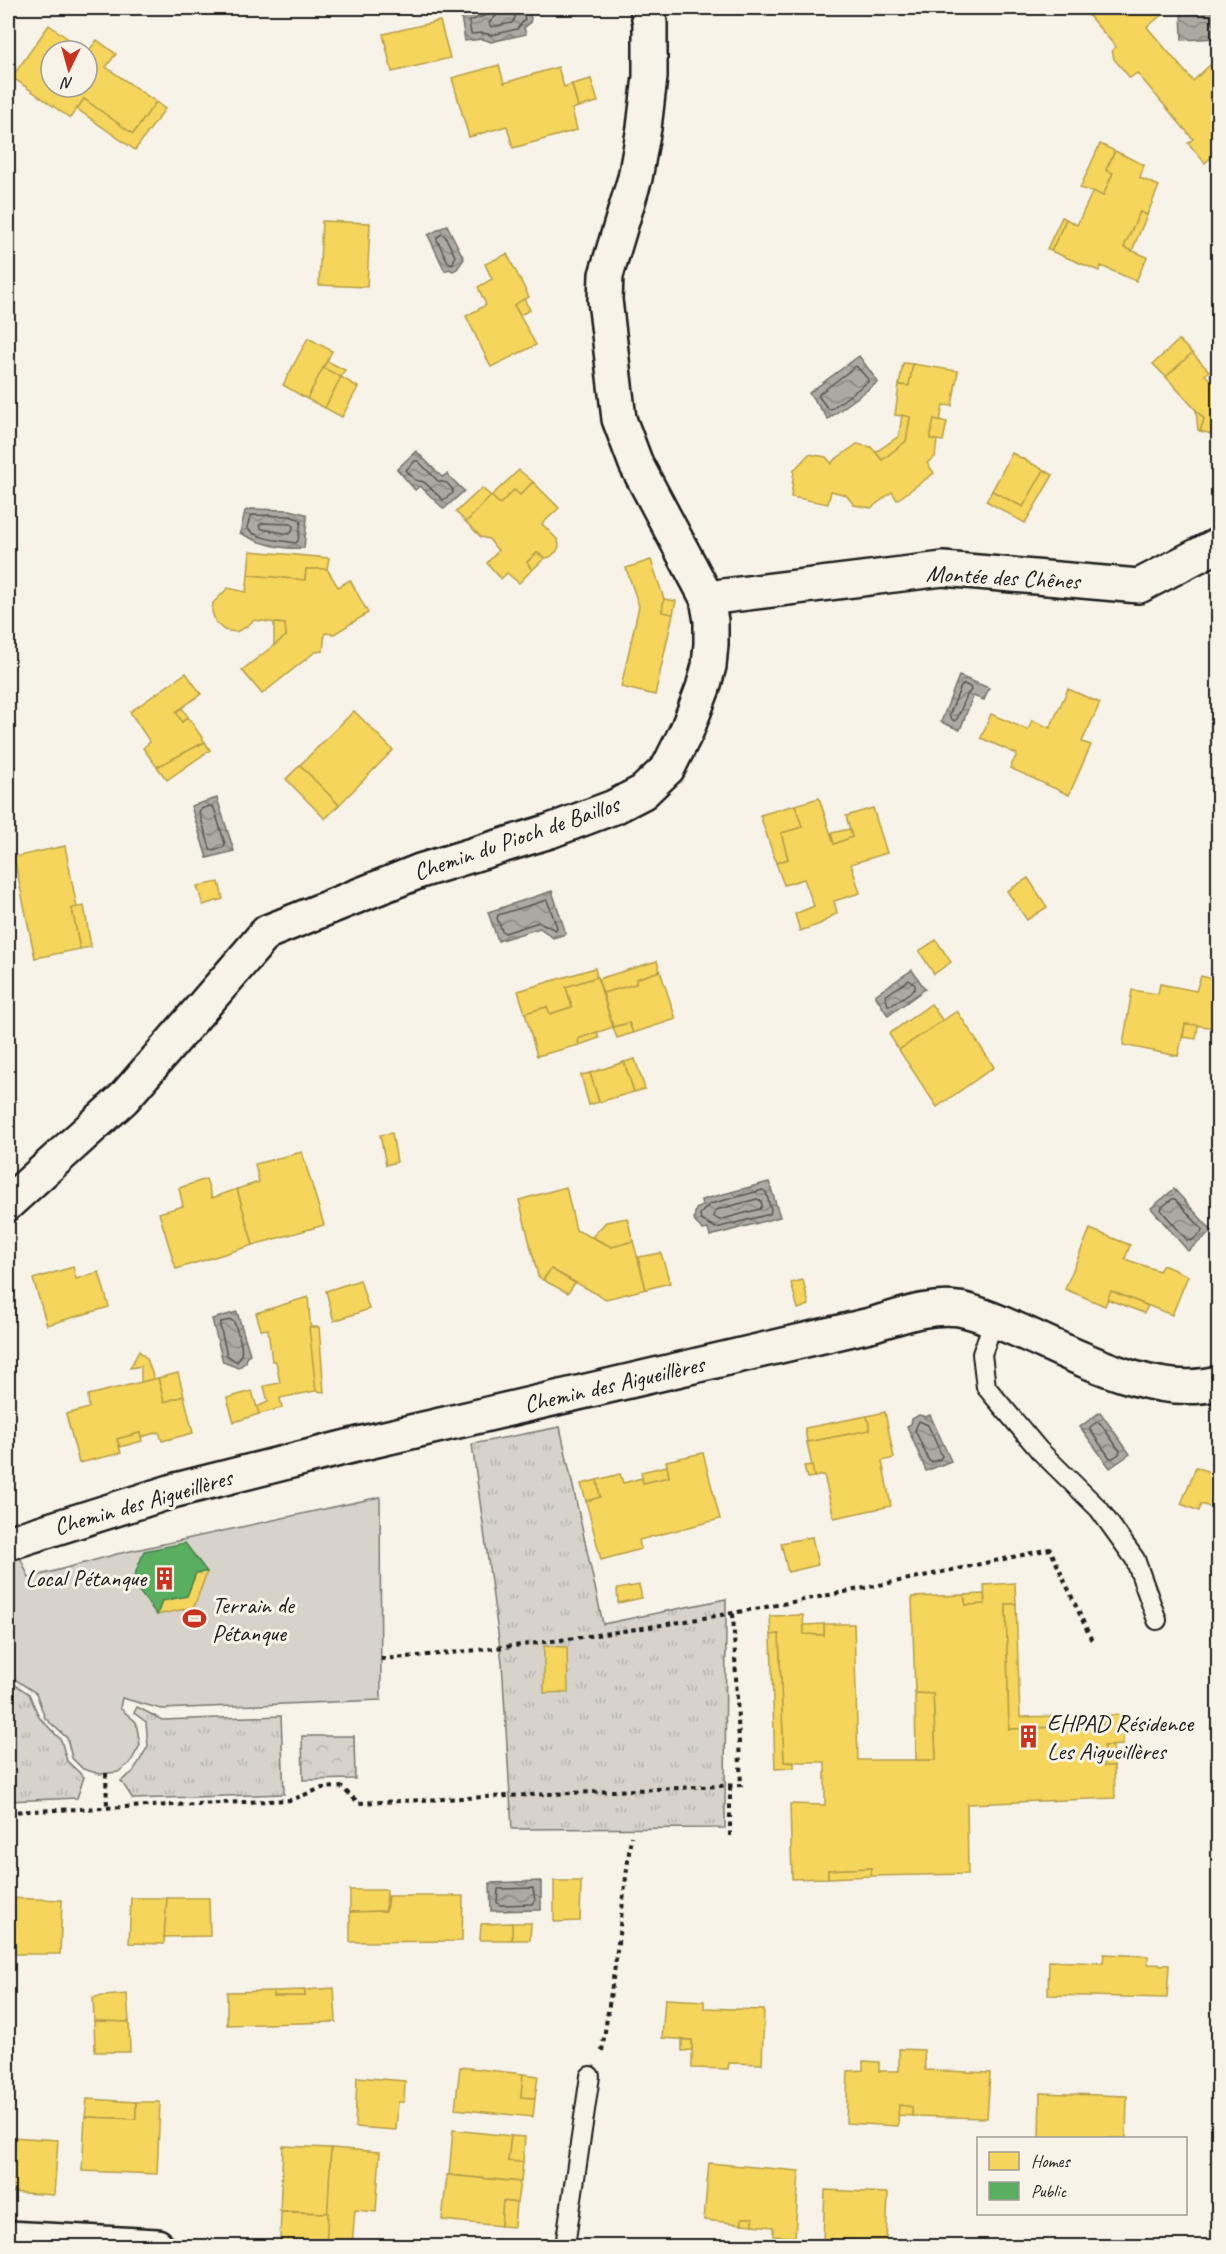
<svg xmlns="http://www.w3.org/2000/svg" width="1226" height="2254" viewBox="0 0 1226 2254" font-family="Caveat,sans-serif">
<defs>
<pattern id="grass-tufts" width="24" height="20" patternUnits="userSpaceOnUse" patternTransform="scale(1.5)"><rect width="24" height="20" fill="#d7d3cb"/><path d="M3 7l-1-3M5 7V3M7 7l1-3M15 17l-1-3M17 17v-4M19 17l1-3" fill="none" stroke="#b8b5ae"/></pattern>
<pattern id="park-crowns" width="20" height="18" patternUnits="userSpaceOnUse" patternTransform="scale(1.5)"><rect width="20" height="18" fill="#d7d3cb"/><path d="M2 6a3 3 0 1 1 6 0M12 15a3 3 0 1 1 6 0" fill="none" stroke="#b8b5ae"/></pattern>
<pattern id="water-waves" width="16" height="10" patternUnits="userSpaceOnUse" patternTransform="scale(1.5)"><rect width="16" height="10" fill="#aca9a2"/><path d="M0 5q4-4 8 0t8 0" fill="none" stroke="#8b8983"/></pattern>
</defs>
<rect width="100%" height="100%" fill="#f7f3e8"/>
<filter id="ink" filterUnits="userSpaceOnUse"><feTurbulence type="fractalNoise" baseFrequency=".0167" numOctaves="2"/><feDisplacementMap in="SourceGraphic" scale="12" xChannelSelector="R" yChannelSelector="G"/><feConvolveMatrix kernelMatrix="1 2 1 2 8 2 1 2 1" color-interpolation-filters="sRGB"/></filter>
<g filter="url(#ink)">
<!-- grass -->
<g fill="url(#grass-tufts)" stroke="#7a7874" stroke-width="1.5">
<path d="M560,1427L603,1624L726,1599L725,1828L512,1829L502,1662L472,1444Z"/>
<path d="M10,1681L29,1694L39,1717L61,1740L67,1761L84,1777L77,1798L8,1801V1683Z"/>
<path d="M137,1707L162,1720L281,1716L284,1794L133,1799L121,1781L133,1772L148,1746L146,1722L134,1713Z"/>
</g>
<!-- park -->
<path fill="url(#park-crowns)" stroke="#7a7874" stroke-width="1.5" d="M302,1736H354L355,1779L303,1780Z"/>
<!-- pitch -->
<path fill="#d7d3cb" stroke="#7a7874" stroke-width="1.5" d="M380,1497L381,1700L161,1709L122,1698L120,1708L136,1722L140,1745L130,1763L118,1772L100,1774L83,1769L72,1758L67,1738L45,1718L36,1693L10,1676L8,1677V1561L20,1557L29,1578L117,1554Z"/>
<!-- water -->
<g fill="url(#water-waves)" stroke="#72716c" stroke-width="1.5">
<path d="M495,8C508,7 527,3 531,18L530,23L524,28L526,34L491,42L483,39L465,41L461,16Z"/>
<path d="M1181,8H1218V38L1182,40Z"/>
<path d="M447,225L464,259L457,269L453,271L449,269L445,271L428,235Z"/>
<path d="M859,356L878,382L828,419L809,393Z"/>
<path d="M416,451L442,477L447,474L464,491L444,509L420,486L415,490L397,469Z"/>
<path d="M250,509L290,510L306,514L307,519L304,548C282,550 258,543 240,533L245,511Z"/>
<path d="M959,676L989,688L984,700L973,696L960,730L941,722Z"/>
<path d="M217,798L234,851L207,858L191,806Z"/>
<path d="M552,891L566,934L553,938L540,928L498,941L488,912Z"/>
<path d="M912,970L925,989L888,1016L875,995Z"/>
<path d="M769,1182L780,1217L710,1236L708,1229L703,1230L695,1222L694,1218L696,1209L702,1206L701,1200Z"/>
<path d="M1174,1189L1212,1231L1188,1251L1151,1208Z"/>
<path d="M237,1312L250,1354L247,1356L246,1362L238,1368L223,1362L212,1319Z"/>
<path d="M1100,1412L1130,1454L1110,1468L1080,1427Z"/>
<path d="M919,1415L926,1417L930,1415L951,1461L926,1471L907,1426L911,1424L912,1419Z"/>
<path d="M541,1881V1910L491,1911L490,1883Z"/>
</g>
<!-- homes -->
<g fill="#f6d55c" stroke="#b59e49" stroke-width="1.5">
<path d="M1082,8H1170L1147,27L1193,81L1212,63L1218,71V126L1211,132L1218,140V151L1205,163L1188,143L1193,139L1137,73L1130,78L1114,59L1112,50L1116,47Z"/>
<path d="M440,21L450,58L392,72L383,34Z"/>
<path d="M49,25L85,51H51V87H87V53L97,40L116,54L106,67L156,102L133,134L84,99L70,118L12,77Z"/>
<path d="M499,65L504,83L558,67L564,87L572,84L578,107L572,109L577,130L513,148L507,126L469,137L452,78Z"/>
<path d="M591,79L598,102L578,107L572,84Z"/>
<path d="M84,99L133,134L156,102L165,109L135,150L77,109Z"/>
<path d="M1100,144L1115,151L1106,170L1113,173L1103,196L1080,188Z"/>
<path d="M1115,151L1144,165L1140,178L1159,186L1147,215L1140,212L1124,247L1147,257L1136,281L1101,266L1099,271L1051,251L1066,219L1077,225L1093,191L1103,196L1113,173L1106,170Z"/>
<path d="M1140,212L1147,215L1132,251L1124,247Z"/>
<path d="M1062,217L1066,219L1051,251L1047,249Z"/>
<path d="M322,221L370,223L367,287L319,285Z"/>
<path d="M507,254L529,297L514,305L536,345L491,367L466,316L486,305L478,287L492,279L485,264Z"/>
<path d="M524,299L530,310L520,315L514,305Z"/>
<path d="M308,338L332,351L307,399L283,385Z"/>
<path d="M1179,340L1192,353L1166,377L1153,364Z"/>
<path d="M1192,353L1209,371L1205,375L1218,387V447L1214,445L1216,435L1200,431L1204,419L1166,377Z"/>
<path d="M327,361L345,370L341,377L323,368Z"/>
<path d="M903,363L913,364L909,386L899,385Z"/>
<path d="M913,364L958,371L952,406L943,405L940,421L934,419L930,439L937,440L935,457L927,463L934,473L897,500L892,492L871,508L854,505L846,495L831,491L828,504L791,497L794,470L809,454L826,457L832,464L833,461L857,444L871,447L882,460L906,441L910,417L895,415L899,385L909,386Z"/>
<path d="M323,368L341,377L325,408L307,399Z"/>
<path d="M341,377L358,387L342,417L325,408Z"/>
<path d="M1196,410L1204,419L1200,431L1198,430Z"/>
<path d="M902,415L910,417L906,441L882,460L876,452L899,436Z"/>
<path d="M934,419L947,422L943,441L930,439Z"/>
<path d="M1012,453L1044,470L1023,507L992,491Z"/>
<path d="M519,470L533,482L520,495L514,490L500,504L491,496Z"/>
<path d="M1044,470L1053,475L1025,523L986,501L992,491L1023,507Z"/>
<path d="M533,482L559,508L542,524L558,540L559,546L557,551L550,557L545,558L537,553L527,562L532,570L519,583L507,573L501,579L487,563L498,551L489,539L481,537L466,522L491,496L500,504L514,490L520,495Z"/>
<path d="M482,488L491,496L466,522L456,512Z"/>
<path d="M250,551L329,558L327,569H306L305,580L248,575Z"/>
<path d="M537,553L545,558L532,570L527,562Z"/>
<path d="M651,560L664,599L662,612L673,614L655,695L621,687L639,606L626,568Z"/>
<path d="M306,569H327L338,587L350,580L368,613L334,634L325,633L323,651L315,652L262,694L242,670L286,636L285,624L254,620L246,627L236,632L224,630L216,623L212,612L213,603L228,588L246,592L248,575L305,580Z"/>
<path d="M664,599L676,601L673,614L662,612Z"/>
<path d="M274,623L285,624L286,636L274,645Z"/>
<path d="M186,673L201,694L176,712L182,722L188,717L205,742L157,767L143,748L150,742L130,712Z"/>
<path d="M1068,689L1100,703L1082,742L1091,745L1069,795L1010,768L1017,754L981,738L991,714L1028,730L1032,720L1050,728Z"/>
<path d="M182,708L188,717L182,722L176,712Z"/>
<path d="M354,711L393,750L339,805L300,765Z"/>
<path d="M205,742L210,750L167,780L157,767Z"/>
<path d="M300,765L339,805L325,819L286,779Z"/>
<path d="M819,798L834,844L852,837L846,816L873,808L887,853L851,864L860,893L834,901L837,913L820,924L800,931L795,914L814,906L804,879L784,885L776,863L788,859L781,833L802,827L795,805Z"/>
<path d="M795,805L802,827L781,833L788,859L776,863L760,815Z"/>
<path d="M850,829L852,837L834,844L831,833Z"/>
<path d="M65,846L77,908H72L80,949L35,958L14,857Z"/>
<path d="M1028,878L1047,907L1027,920L1007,891Z"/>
<path d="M219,882L223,899L203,905L197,886Z"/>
<path d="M84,906L91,947L80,949L72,908Z"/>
<path d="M936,940L951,962L934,974L919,951Z"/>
<path d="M657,961L660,971L636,979V984L603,993L598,979Z"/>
<path d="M595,968L597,977L566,987L572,1007L550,1014L547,1007L525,1013L518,991Z"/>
<path d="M660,971L676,1019L633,1033L629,1023L613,1027L603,993L636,984V979Z"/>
<path d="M1201,976L1218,980V1013L1216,1028L1185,1024L1178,1056L1123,1045L1132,990L1158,994L1160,984L1196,991Z"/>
<path d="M597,977L613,1027L578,1039L579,1045L537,1056L525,1013L547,1007L550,1014L572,1007L566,987Z"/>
<path d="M931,1004L943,1021L899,1050L889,1034Z"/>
<path d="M957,1011L994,1067L937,1107L899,1050Z"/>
<path d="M629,1023L633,1033L617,1038L613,1027Z"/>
<path d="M1185,1024L1198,1025L1196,1039L1183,1037Z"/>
<path d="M597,1032L599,1038L579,1045L578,1039Z"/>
<path d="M635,1059L645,1089L634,1092L624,1062Z"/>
<path d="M624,1062L634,1092L599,1102L590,1073Z"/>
<path d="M590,1073L599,1102L589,1105L581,1075Z"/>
<path d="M392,1133L397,1162L386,1165L380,1135Z"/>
<path d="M302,1152L324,1225L253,1245L237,1189L259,1182L255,1164Z"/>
<path d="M206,1179L212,1198L237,1189L253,1245L176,1269L159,1213L183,1206L179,1188Z"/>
<path d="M566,1187L576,1230L612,1247L633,1241L646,1289L606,1299L551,1269L543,1280L538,1276L519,1200Z"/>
<path d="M627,1218L633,1241L612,1247L592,1237L606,1222Z"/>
<path d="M1090,1229L1130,1245L1125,1259L1159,1271L1163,1265L1188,1276L1172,1315L1111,1291L1105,1306L1065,1289Z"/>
<path d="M661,1253L670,1283L646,1289L638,1257Z"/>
<path d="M73,1267L76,1279L99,1272L109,1307L47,1325L33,1279Z"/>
<path d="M551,1269L575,1283L568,1293L543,1280Z"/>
<path d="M360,1280L369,1309L334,1321L326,1291Z"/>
<path d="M803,1280L809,1305L798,1309L791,1283Z"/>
<path d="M1111,1291L1148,1306L1144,1313L1107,1299Z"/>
<path d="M308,1297L316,1391L280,1398L282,1408L259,1414L257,1407L268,1402L264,1386L280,1383L276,1361H272L268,1329L261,1330L256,1313Z"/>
<path d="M309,1327H319L324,1392L316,1391Z"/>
<path d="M139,1351L147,1359L154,1379L141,1382V1366L130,1368Z"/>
<path d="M178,1373L184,1396L164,1402L158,1378Z"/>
<path d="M158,1378L164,1402L184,1396L193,1433L162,1441L159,1432L141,1437L140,1433L117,1439L121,1453L79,1463L66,1414L89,1408L88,1395Z"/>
<path d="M252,1391L259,1414L234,1422L227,1398Z"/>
<path d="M885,1412L894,1458L882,1461L891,1506L834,1518L824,1475L814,1477L807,1442L870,1430L867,1416Z"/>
<path d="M867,1416L870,1430L807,1442L805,1428Z"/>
<path d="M140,1433L142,1441L120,1447L117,1439Z"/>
<path d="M703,1453L720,1519L639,1540L641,1549L601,1560L586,1501L600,1497L597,1480L620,1474L623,1483L642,1478L643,1483L669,1477L666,1461Z"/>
<path d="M812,1465L814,1477L807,1478L804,1466Z"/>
<path d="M667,1466L669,1477L643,1483L641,1472Z"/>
<path d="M1196,1467L1218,1475V1510L1201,1504L1199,1511L1181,1504Z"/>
<path d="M597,1480L600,1497L586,1501L581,1484Z"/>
<path d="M812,1537L818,1565L788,1572L781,1543Z"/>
<path d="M207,1572L194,1607L157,1615L162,1601L187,1596L196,1573Z"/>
<path d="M1015,1583L1016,1604H1006L1009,1729L1103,1725L1104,1715H1123V1745L1104,1746V1766H1114L1115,1798L967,1804L968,1874L871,1876V1868L828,1870V1878L792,1879L790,1804L825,1805V1762H784L779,1634L771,1635L770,1616L803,1615L804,1634L824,1635V1624H854L858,1760H936L933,1694L915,1693L912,1597L964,1595L966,1605L985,1604L984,1585Z"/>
<path d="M639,1585L642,1598L618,1603L617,1589Z"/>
<path d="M984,1594L985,1604L966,1605L964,1595Z"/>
<path d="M1006,1604H1016L1020,1717L1104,1715L1103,1725L1009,1729Z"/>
<path d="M824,1624V1635L804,1634V1625Z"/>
<path d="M779,1634L784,1762L794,1763V1768L775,1769L771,1635Z"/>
<path d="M544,1646L567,1647L568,1692L544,1693Z"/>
<path d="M915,1693L933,1694L936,1760H916Z"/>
<path d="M1104,1746H1113L1114,1766H1104Z"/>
<path d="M871,1868V1876L828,1878V1870Z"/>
<path d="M554,1881H581L580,1921L554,1922Z"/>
<path d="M350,1890H387L386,1911L350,1912Z"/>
<path d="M388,1896H463L462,1941L350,1942V1912L386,1911Z"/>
<path d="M8,1898L62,1900L60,1954H8Z"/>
<path d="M131,1898H167L164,1944L129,1943Z"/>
<path d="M167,1898H209L210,1936L164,1937Z"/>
<path d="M512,1923H531L530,1940H512Z"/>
<path d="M512,1923V1940H480L481,1924Z"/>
<path d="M1104,1954L1148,1956V1964L1169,1965L1167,1998L1048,1995L1049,1961L1103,1963Z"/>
<path d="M334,1988L336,2022L227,2025V1992L274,1991L273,1996H305V1990Z"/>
<path d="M305,1990V1996H273L274,1991Z"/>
<path d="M127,1994L129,2022L94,2021L93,1997Z"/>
<path d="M665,1999L704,2001V2008L764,2010L762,2064L729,2063L728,2069L692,2068V2040L662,2038Z"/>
<path d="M94,2021L129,2022L130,2052H95Z"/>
<path d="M682,2040H692V2050L682,2051Z"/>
<path d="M899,2049L924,2050L925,2070L990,2073L987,2118L912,2116V2107L899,2105L898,2126L846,2123L848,2071L863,2070V2061L879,2062V2071H899Z"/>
<path d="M460,2067L523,2074L521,2097L535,2098L533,2117L455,2109Z"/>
<path d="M523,2074L538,2076L535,2098L521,2097Z"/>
<path d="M357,2077L405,2081L404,2102H398L396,2130L355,2127Z"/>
<path d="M1218,2084V2120L1214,2119Z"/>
<path d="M1040,2093L1127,2096L1126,2138H1039Z"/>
<path d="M87,2099L136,2102V2119L85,2117Z"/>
<path d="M136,2102H160L157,2174L82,2171L85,2117L136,2119Z"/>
<path d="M899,2105L912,2107V2116L898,2115Z"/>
<path d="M453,2130L511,2136L508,2161L523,2162L521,2182L449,2175Z"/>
<path d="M511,2136L525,2137L523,2162L508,2161Z"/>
<path d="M10,2137L58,2140L54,2195L8,2192V2158Z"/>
<path d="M283,2146L331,2148L328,2213L280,2211Z"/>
<path d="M331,2148L380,2152L376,2212L355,2210L352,2246L326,2245Z"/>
<path d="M1212,2157H1218V2194L1213,2195Z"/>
<path d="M709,2163L799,2171L795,2237L773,2236V2227L753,2225V2218H742V2224L704,2220Z"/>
<path d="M447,2175L520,2182L517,2203L503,2201L501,2226L442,2220Z"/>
<path d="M825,2190L888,2193L886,2242L823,2239Z"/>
<path d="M503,2201L516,2203L514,2227L501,2226Z"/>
<path d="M281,2212L328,2213L326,2245L280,2242Z"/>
<path d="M742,2218H753V2225L742,2224Z"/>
</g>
<!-- public -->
<path fill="#5aae61" stroke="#47824c" stroke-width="1.5" d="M185,1543L207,1572L196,1573L187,1596L162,1601L157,1615L132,1582L144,1551Z"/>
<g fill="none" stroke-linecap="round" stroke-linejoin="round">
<!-- shore -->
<g stroke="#565452" stroke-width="1.5">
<path d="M490,8L487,15L469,21L471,34L483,33L492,35L517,29L525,19L521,8"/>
<path d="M498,8L496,16L489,23L491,27L512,23L515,18L513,8"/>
<path d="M442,234L445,236L455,256L453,264L448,262L437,240V237Z"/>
<path d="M856,366L868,379V382L831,409H828L819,397V394Z"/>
<path d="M415,461H418L438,481L447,483L453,490V493L443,500L424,482L415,480L406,470Z"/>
<path d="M252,515L289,516L299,519L301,521L298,541L296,543C281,540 257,540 247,528L250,517Z"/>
<path d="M262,523L291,524L293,526L292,532L289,534L262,529L259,526Z"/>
<path d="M964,684L970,687L971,690L967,695L957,719L954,721L949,716L961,686Z"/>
<path d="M210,806L214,808L225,844L224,847L213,850L210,848L199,812L201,809Z"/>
<path d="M547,900L557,927L556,930L539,922L505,933L502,931L497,918L498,915Z"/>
<path d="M909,980L915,985V989L892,1005H888L885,996Z"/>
<path d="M763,1190L766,1192L771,1210L770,1214L716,1228L701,1220L700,1214L710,1204Z"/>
<path d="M757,1199L761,1201L762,1206L760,1209L719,1220L713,1216L716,1210Z"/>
<path d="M1172,1199H1175L1202,1229L1201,1233L1191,1241L1187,1240L1161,1210L1162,1207Z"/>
<path d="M231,1320L234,1322C238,1335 247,1352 237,1362L227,1355L220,1326L221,1322Z"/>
<path d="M919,1421L928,1425L942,1456L940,1459L932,1462L929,1461L915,1430Z"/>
<path d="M1097,1422L1100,1423L1120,1451L1119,1454L1113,1458H1110L1090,1430V1427Z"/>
<path d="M533,1888L535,1901L533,1904L500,1905L497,1903L498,1889Z"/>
</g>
<defs>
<g id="lane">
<path d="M994,1320L982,1354L986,1387L1039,1450L1099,1509L1135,1559L1157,1620"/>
<path d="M565,2246L590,2076"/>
</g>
<g id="street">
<path d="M707,598L943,569L1139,586L1218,545"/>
<path d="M8,1203L123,1099L267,932L420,871L550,831L614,807L643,792L668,768L687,730L703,688L709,666L711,644V621L707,598L636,464L619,419L605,300L606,275L635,178L644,128L650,77V23L647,8"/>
<path d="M8,1543L176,1490L359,1444L870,1325C899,1317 928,1305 959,1309C978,1312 998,1322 1015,1329C1074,1354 1153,1400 1218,1383"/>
<path d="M8,2238L157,2246"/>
</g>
</defs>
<!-- lane casing -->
<use href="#lane" stroke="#1c1c1c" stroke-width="22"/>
<!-- street casing -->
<use href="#street" stroke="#1c1c1c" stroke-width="38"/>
<!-- path -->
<g stroke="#1c1c1c" stroke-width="4" stroke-dasharray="4.5 4.5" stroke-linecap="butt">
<path d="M381,1659C607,1642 829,1597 1050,1549L1092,1641"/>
<path d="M106,1773L107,1807"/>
<path d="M8,1812L291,1800L322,1788L341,1787L359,1803L741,1785L733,1613"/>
<path d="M730,1836V1786"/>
<path d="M602,2051L616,1959L631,1836"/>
</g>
<!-- lane -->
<use href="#lane" stroke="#f7f3e8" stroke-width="18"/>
<!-- street -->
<use href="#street" stroke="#f7f3e8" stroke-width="33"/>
</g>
</g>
<!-- icons -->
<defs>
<symbol id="building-bare" viewBox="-9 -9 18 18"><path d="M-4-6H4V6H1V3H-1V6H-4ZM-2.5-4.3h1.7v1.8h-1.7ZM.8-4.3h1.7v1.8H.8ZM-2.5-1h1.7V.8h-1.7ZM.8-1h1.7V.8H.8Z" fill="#c8321e" stroke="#f7f3e8" stroke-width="2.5" paint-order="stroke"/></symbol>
<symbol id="stadium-bare" viewBox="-9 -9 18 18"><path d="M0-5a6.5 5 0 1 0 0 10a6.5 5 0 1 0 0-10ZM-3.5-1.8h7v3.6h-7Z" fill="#c8321e" stroke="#f7f3e8" stroke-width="2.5" paint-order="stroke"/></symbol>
</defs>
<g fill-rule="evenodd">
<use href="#building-bare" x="148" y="1562" width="33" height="33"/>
<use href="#stadium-bare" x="178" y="1602" width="33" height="33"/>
<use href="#building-bare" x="1012" y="1720" width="33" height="33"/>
</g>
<g text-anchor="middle" stroke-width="6" stroke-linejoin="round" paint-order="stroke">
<!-- street labels -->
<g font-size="24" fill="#1c1c1c" stroke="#f7f3e8">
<text transform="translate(1003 577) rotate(3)" y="8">Montée des Chênes</text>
<text transform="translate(516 838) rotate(-19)" y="8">Chemin du Pioch de Baillos</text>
<text transform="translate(614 1384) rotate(-13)" y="8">Chemin des Aigueillères</text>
<text transform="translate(143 1502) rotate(-16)" y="8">Chemin des Aigueillères</text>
</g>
<!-- poi labels -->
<g font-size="24" fill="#1c1c1c" stroke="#f7f3e8" text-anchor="start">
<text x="146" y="1586" text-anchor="end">Local Pétanque</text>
<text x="212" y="1613">Terrain de<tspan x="212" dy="28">Pétanque</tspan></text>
<text x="1047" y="1731">EHPAD Résidence<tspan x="1047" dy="28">Les Aigueillères</tspan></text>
</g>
</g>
<!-- margin -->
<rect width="1226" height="2254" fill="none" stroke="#f7f3e8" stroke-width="30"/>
<rect x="15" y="15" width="1196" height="2224" fill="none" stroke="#1c1c1c" stroke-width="2" filter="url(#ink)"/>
<!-- legend -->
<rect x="977" y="2137" width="210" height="78" fill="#f7f3e8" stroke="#9f9d96" stroke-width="1.5"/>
<rect x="989" y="2152" width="30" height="18" fill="#f6d55c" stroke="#9f9d96" stroke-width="1.5"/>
<text x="1031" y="2167" font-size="18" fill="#1c1c1c">Homes</text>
<rect x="989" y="2182" width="30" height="18" fill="#5aae61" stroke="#9f9d96" stroke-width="1.5"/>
<text x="1031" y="2197" font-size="18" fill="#1c1c1c">Public</text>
<!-- north arrow -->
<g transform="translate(69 69) rotate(185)"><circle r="28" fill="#f7f3e8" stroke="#9f9d96" stroke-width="1.5"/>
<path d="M0-4.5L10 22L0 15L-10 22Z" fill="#c8321e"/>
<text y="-9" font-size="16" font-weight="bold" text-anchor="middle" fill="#1c1c1c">N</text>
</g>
</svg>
